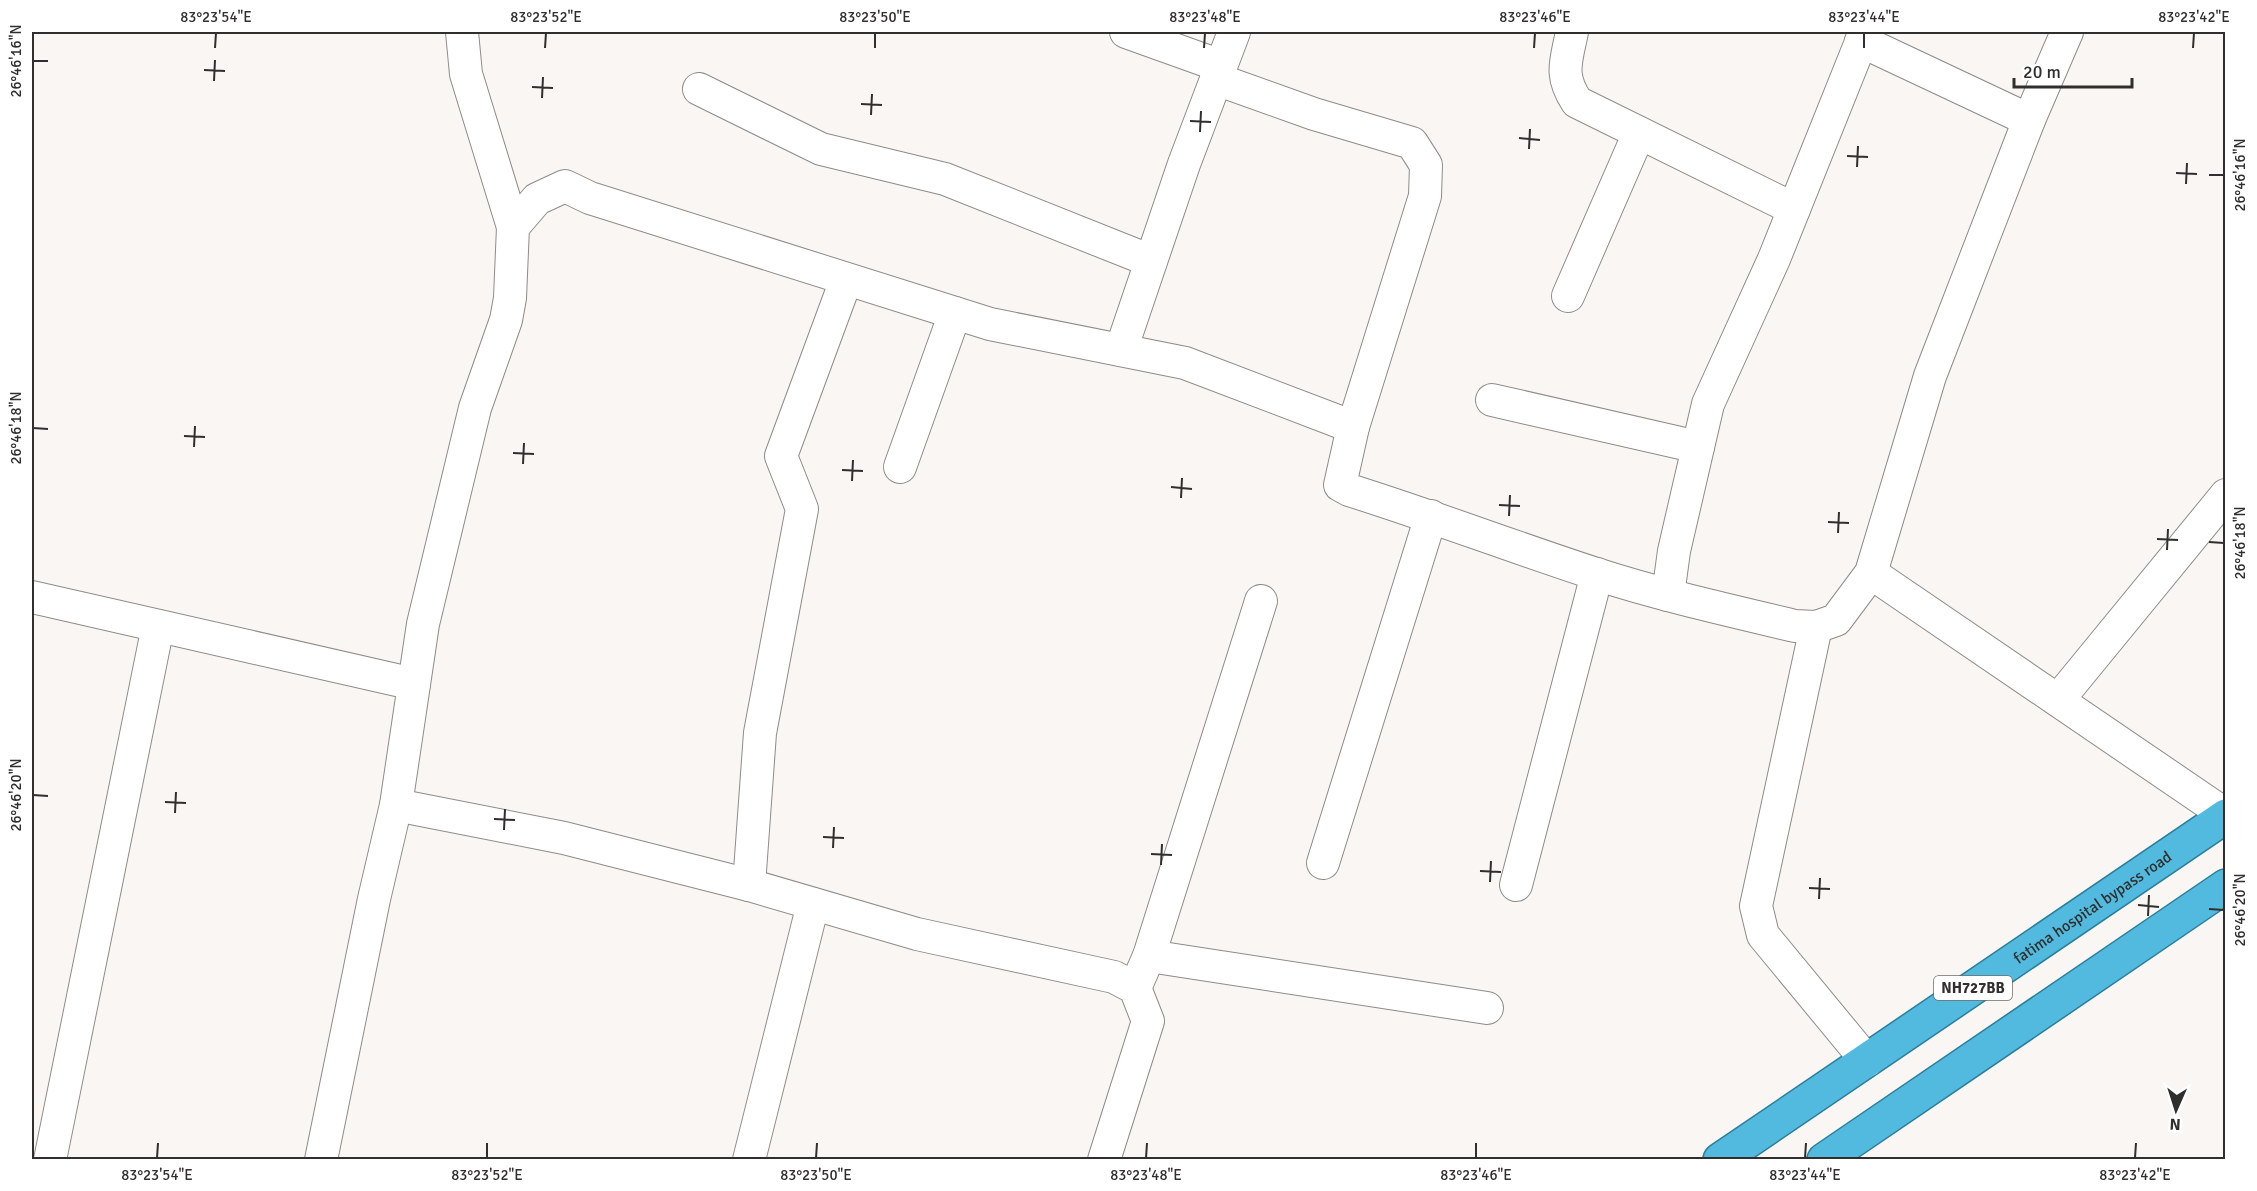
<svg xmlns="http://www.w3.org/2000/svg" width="2257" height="1191" viewBox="0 0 2257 1191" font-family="Signika,sans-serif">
<rect width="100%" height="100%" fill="#f9f6f3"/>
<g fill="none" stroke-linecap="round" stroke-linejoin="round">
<defs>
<g id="minor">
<path d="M462,32L466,74L513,227"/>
<path d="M1126,32L1221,66"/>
<path d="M1572,32C1566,62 1559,75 1577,102L1794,209"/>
<path d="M1861,41L2029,120"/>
<path d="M1216,79L1314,114L1412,143L1426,165L1425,196L1353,427"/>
<path d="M699,89L821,149L945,179L1151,261"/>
<path d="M1568,296L1639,133"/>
<path d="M1121,350L1184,164L1234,32"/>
<path d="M1492,400L1698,447"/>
<path d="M900,467L955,313"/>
<path d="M1871,573L2226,815"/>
<path d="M1668,595L1674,551L1708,404L1774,259L1865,32"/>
<path d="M32,597L414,684"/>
<path d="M1816,627L1756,906L1763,935L1867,1061"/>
<path d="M2058,700L2226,495"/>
<path d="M396,805L423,624L475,408L506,320L510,298L513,227L537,199L565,186L590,198L990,324L1185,363L1353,427L1340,485L1349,490C1432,516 1513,547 1596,574C1661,595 1728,610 1795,626L1816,627L1836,620L1871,573L1930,376L2029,120L2067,32"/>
<path d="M1323,863L1431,516"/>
<path d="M749,885L760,733L802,509L781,456L846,280"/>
<path d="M1516,885L1597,574"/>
<path d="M1149,956L1487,1008"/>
<path d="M1135,988L1149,956L1261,601"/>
<path d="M50,1160L158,626"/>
<path d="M321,1160L374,899L396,805L564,838L749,885L917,934L1114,977L1135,988L1148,1021L1104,1160"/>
<path d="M749,1160L813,904"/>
</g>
<g id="trunk">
<path id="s1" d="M1720,1160L2226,816"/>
<path d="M1824,1160L2226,886"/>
</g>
</defs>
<!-- minor casing -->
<use href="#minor" stroke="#8e8b89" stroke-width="34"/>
<!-- trunk casing -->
<use href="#trunk" stroke="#2a7e9a" stroke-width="36"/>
<!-- minor -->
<use href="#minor" stroke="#fff" stroke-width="32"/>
<!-- trunk -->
<use href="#trunk" stroke="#52bade" stroke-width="33"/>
</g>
<!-- ticks -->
<path fill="none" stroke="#302f2d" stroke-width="2" d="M215,48L216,33M545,48L546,33M875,48V33M1204,48L1205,33M1534,48L1535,33M1864,48V33M2193,48L2194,33M33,61H48M204,70L225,71M214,81L215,60M532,87L553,88M542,98L543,77M861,104L882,105M871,115L872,94M1190,121L1211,122M1200,132L1201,111M1519,138L1540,140M1529,149L1530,129M1847,156L1868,157M1857,167L1858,146M2176,173L2197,174M2209,175H2224M2186,184L2187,163M33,428L48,429M184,436L205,437M194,447L195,426M513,453L534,454M523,464L524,443M842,470L863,471M852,481L853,460M1171,487L1192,489M1181,498L1182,478M1499,505L1520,506M1509,516L1510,495M1828,522L1849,523M1838,533L1839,512M2157,539L2178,540M2209,542L2224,543M2167,550L2168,529M33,795L48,796M165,802L186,803M175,813L176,792M494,819L515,820M504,830L505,809M823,837L844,838M833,848L834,827M1151,854L1172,855M1161,865L1162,844M1480,871L1501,872M1490,882L1491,861M1809,888L1830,889M1819,899L1820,878M2138,905L2159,907M2209,909L2224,910M2148,916L2149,895M157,1158L158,1143M487,1158V1143M816,1158L817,1143M1146,1158L1147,1143M1476,1158V1143M1805,1158L1806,1143M2135,1158L2136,1143"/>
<g text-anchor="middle" stroke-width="4.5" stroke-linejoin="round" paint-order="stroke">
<!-- shield labels -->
<rect fill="#fff" stroke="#6e6d6c" stroke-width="1.5" x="1934" y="976" width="78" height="24" rx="4.5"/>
<g font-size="15" font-weight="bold" fill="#302f2d">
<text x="1973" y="993">NH727BB</text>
</g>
<!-- street labels -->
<g font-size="16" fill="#302f2d" stroke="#fff">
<text dy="6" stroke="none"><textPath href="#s1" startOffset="450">fatima hospital bypass road</textPath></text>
</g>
</g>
<!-- border -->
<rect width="2257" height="1191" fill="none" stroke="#ffffff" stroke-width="66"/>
<!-- north arrow -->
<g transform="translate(2176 1110) rotate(183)" stroke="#ffffff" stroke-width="4.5" paint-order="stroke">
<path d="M0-4.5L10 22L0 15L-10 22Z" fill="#302f2d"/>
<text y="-9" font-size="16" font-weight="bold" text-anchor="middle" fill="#302f2d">N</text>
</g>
<!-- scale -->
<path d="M2014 78v9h118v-9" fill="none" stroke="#302f2d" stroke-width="3"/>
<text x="2023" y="78" font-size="18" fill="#302f2d" stroke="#ffffff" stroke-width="4.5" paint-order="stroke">20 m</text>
<rect x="33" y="33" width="2191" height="1125" fill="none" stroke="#302f2d" stroke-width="2"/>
<g font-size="15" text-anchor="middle" fill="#302f2d">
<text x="216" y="22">83°23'54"E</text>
<text x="546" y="22">83°23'52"E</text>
<text x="875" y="22">83°23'50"E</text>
<text x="1205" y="22">83°23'48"E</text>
<text x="1535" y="22">83°23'46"E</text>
<text x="1864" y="22">83°23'44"E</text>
<text x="2194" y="22">83°23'42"E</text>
<text transform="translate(16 61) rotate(-90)" y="5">26°46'16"N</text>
<text transform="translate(2240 175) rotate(-90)" y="5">26°46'16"N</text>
<text transform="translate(16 428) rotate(-90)" y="5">26°46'18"N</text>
<text transform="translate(2240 543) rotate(-90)" y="5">26°46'18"N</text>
<text transform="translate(16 795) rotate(-90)" y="5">26°46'20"N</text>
<text transform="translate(2240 910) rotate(-90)" y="5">26°46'20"N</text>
<text x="157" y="1180">83°23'54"E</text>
<text x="487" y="1180">83°23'52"E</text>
<text x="816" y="1180">83°23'50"E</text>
<text x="1146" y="1180">83°23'48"E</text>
<text x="1476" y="1180">83°23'46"E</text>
<text x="1805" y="1180">83°23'44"E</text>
<text x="2135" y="1180">83°23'42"E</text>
</g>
</svg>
